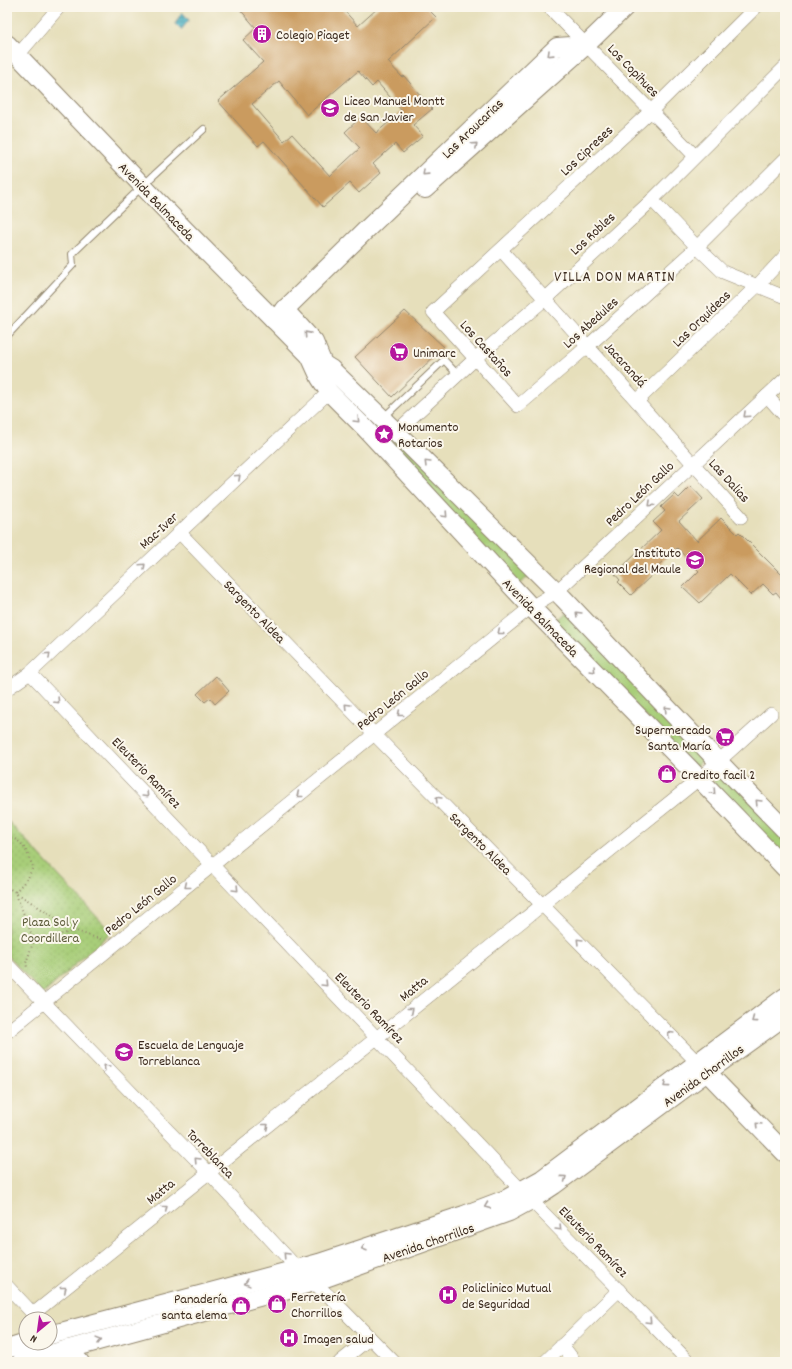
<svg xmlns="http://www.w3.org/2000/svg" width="792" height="1369" viewBox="0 0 792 1369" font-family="Dekko,sans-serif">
<defs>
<pattern id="park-dots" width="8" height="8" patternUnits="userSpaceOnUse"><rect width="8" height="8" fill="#a8ce79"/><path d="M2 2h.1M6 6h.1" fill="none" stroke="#92b168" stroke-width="1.8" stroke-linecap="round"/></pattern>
<pattern id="water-rules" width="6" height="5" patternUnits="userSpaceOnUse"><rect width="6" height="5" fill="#41acc0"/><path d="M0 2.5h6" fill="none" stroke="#388c9b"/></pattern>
</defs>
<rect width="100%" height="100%" fill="#fbf7ec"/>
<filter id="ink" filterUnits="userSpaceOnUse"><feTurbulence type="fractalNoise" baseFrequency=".025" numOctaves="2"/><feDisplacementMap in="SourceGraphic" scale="8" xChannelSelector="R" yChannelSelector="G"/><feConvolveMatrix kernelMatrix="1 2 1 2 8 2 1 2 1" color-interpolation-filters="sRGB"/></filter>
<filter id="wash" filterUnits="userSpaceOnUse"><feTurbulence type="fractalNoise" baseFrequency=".012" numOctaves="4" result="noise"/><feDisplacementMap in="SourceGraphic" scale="16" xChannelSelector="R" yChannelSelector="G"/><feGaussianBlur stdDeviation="0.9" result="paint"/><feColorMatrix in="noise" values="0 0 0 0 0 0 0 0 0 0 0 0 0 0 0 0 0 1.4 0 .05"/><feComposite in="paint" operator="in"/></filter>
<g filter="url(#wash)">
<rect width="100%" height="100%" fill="#e6dfbb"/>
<!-- green -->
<g fill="#a8ce79" stroke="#727c4c">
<path d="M381,422L531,575L517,585L371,430Z"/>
<path d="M564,612L706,756L696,767L553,622Z"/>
<path d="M723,773L785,837V859L713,782Z"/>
</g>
<!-- park -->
<path fill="url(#park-dots)" stroke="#727c4c" d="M7,820L111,932L43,994L7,955Z"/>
<!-- water -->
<path fill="url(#water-rules)" stroke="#3e6b6f" d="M182,12L189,20L181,30L175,24Z"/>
<g id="blocks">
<!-- building -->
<g fill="#ca9b5e" fill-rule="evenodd">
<path d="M238,7H341L358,26L379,7H426L436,17L388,62L402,77L404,76L432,109L413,125L423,136L403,153L395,144L373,164L381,173L359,193L350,183L323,207L264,141L258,146L218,101L263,62L243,40L256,28ZM358,71L372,87L377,82L402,111L376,133L361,117L345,132L360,148L330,176L292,134L284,141L252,104L279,81L307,115Z"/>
<path d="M405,311L444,347L392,397L355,357Z"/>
<path d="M691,486L703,499L679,521L697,541L721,518L737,534L739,532L785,578V603L776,592L773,594L763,584L751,595L730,574L700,603L683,587L699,571L677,548L650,573L652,575L631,595L618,582L620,580L615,574L661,530L653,522L665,511L661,507L675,494L679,498Z"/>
<path d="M216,676L229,691L215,704L210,698L205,702L197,694Z"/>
</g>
</g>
</g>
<g filter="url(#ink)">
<use href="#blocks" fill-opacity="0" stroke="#90846c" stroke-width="1"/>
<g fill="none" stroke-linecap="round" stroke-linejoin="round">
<defs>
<g id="lane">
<path d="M7,336L73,265L72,254L153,176L204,129"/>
<path d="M383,418L444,360L458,375"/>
</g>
<g id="street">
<path d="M549,7L695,156"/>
<path d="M756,7L651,111L433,312L518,406L588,346L697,247L785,159"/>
<path d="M18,55L59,7"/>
<path d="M652,200L697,247L723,272L785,297"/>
<path d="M501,250L741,517"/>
<path d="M767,396L785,416"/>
<path d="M637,401L757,286L785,256"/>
<path d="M396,432L475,359L545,299L652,200L785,67"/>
<path d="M179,532L374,734L697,1062"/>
<path d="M30,673L522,1191L689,1362"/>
<path d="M7,689L30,673L329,392"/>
<path d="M7,964L209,1173L298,1269L329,1296L394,1362"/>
<path d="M7,1032L531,607L556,592L785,379"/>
<path d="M7,1286L38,1319"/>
<path d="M33,1314L700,778L771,714"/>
<path d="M562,1345L575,1362"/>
<path d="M340,1362L370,1338"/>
<path d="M545,1362L619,1290"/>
</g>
<g id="secondary">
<path d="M7,44L184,229L310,356L331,369L396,432L563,598L712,755L785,830"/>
<path d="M425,189L586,45L625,7"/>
<path d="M284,309L314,342L323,364"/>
<path d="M274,320L367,229L557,47L586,45"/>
<path d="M310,356L320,378L329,392L364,427L531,607L689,768L785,868"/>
<path d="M699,1064L785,1153"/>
<path d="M50,1335L319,1263L464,1215L506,1199L542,1179L785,997"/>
<path d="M7,1349L26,1343"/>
<path d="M67,1349L80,1362"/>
<path d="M21,1362L314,1282L509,1212L531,1200L554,1185L689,1085L785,1016"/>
</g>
</defs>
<!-- lane casing -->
<use href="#lane" stroke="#90846c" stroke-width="8"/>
<!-- street casing -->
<use href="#street" stroke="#90846c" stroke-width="14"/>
<!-- secondary casing -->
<use href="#secondary" stroke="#90846c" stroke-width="20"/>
<!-- path -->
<g stroke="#90846c" stroke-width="2" stroke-dasharray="1 3" stroke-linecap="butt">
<path d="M7,838C23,837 28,855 33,867L28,878L15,892L76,931"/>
<path d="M7,887L15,892L34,940L26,963L27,967"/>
<path d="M34,940L76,931L103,940"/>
</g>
<!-- lane -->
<use href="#lane" stroke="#fff" stroke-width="6"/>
<!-- street -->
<use href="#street" stroke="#fff" stroke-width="13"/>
<!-- secondary -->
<use href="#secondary" stroke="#fff" stroke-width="18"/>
</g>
<!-- one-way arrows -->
<defs><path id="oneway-chevron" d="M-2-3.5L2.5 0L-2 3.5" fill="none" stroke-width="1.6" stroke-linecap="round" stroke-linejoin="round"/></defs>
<g stroke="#a79f9a">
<use href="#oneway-chevron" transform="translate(550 54) rotate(136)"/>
<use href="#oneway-chevron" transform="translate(475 145) rotate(-42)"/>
<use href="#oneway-chevron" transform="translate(425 173) rotate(136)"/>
<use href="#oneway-chevron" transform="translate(307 334) rotate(-132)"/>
<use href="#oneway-chevron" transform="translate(746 415) rotate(137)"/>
<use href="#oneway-chevron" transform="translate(357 420) rotate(46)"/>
<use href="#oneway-chevron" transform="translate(427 463) rotate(-135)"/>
<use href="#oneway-chevron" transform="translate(238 477) rotate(-43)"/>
<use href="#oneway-chevron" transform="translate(651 504) rotate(137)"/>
<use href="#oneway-chevron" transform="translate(445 515) rotate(47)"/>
<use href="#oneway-chevron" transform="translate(143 566) rotate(-43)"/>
<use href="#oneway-chevron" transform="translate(578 614) rotate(-134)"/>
<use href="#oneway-chevron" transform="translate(500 632) rotate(141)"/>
<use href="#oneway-chevron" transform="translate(48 655) rotate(-43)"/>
<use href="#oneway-chevron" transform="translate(593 670) rotate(45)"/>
<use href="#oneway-chevron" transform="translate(57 701) rotate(46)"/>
<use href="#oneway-chevron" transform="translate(347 706) rotate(-134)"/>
<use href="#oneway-chevron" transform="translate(667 709) rotate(-134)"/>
<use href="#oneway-chevron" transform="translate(400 714) rotate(141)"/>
<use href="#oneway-chevron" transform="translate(713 792) rotate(47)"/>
<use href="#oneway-chevron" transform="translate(146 795) rotate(46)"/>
<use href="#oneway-chevron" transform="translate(299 795) rotate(141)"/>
<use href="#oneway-chevron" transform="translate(438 799) rotate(-135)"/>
<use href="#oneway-chevron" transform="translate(758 802) rotate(-134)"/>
<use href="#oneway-chevron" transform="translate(187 886) rotate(141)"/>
<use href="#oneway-chevron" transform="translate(236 889) rotate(46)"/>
<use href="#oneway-chevron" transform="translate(579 941) rotate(-135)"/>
<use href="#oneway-chevron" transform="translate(325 984) rotate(46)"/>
<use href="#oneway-chevron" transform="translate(411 1010) rotate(-39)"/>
<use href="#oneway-chevron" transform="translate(754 1020) rotate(143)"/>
<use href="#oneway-chevron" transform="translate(670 1034) rotate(-135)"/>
<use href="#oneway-chevron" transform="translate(106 1067) rotate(-134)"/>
<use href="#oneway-chevron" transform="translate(666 1085) rotate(143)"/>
<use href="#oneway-chevron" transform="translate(758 1125) rotate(-134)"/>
<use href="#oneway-chevron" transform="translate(266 1126) rotate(-39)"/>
<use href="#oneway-chevron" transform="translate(197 1160) rotate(-134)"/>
<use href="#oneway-chevron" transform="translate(564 1178) rotate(-37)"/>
<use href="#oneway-chevron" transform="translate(487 1206) rotate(159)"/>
<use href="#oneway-chevron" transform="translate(165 1208) rotate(-39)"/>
<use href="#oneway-chevron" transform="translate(559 1228) rotate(46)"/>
<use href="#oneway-chevron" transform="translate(364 1248) rotate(162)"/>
<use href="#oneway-chevron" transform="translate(286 1255) rotate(-133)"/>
<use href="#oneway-chevron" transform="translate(247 1283) rotate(165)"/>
<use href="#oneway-chevron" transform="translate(64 1289) rotate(-39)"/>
<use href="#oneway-chevron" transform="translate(649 1321) rotate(46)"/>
<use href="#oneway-chevron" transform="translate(99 1340) rotate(-15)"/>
</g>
</g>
<!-- icons -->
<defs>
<symbol id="building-disc" viewBox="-11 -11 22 22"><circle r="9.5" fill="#b5179e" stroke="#fbf7ec"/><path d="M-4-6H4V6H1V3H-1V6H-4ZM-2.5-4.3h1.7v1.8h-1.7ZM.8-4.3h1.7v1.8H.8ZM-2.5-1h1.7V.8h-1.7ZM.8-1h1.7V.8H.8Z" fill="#fff"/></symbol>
<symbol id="school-disc" viewBox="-11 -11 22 22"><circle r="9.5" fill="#b5179e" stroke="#fbf7ec"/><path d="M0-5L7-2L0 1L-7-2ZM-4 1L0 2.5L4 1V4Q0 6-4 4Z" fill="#fff"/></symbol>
<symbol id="supermarket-disc" viewBox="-11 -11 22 22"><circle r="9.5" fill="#b5179e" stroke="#fbf7ec"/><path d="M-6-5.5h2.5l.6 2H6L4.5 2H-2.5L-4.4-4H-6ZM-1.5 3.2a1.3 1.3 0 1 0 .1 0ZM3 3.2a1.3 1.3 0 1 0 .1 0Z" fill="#fff"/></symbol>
<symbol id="sight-disc" viewBox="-11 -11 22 22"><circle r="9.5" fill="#b5179e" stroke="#fbf7ec"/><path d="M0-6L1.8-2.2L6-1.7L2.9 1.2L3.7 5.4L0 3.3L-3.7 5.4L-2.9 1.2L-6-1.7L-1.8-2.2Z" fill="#fff"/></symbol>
<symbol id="shop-disc" viewBox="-11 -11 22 22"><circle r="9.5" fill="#b5179e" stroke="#fbf7ec"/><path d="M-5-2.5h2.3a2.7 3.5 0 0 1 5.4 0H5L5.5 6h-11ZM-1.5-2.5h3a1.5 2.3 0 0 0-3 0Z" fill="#fff"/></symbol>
<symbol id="hospital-disc" viewBox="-11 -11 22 22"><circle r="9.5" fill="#b5179e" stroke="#fbf7ec"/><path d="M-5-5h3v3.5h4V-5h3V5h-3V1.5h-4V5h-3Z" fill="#fff"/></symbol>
</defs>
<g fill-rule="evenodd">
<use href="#building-disc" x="251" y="23" width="22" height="22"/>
<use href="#school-disc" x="319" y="97" width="22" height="22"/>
<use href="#supermarket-disc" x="388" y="341" width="22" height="22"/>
<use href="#sight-disc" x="373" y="423" width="22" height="22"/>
<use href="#school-disc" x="684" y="549" width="22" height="22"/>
<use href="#supermarket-disc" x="714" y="726" width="22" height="22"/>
<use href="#shop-disc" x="656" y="763" width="22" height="22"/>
<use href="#school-disc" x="113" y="1041" width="22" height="22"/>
<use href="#hospital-disc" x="437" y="1284" width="22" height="22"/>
<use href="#shop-disc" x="266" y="1293" width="22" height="22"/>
<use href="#shop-disc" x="230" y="1295" width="22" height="22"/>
<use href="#hospital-disc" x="278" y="1327" width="22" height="22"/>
</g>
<g text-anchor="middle" stroke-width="4" stroke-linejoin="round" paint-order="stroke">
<!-- poi labels -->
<g font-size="14" fill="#3b2a1e" stroke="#fbf7ec" text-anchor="start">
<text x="276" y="39">Colegio Piaget</text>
<text x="344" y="105">Liceo Manuel Montt<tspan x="344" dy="16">de San Javier</tspan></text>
<text x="413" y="357">Unimarc</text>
<text x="398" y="431">Monumento<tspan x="398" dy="16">Rotarios</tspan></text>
<text x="681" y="557" text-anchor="end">Instituto<tspan x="681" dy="16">Regional del Maule</tspan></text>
<text x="711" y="734" text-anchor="end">Supermercado<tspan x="711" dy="16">Santa María</tspan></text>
<text x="681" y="779">Credito facil 2</text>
<text x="138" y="1049">Escuela de Lenguaje<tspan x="138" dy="16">Torreblanca</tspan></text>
<text x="462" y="1292">Policlinico Mutual<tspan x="462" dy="16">de Seguridad</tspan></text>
<text x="291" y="1301">Ferretería<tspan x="291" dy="16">Chorrillos</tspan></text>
<text x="227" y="1303" text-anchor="end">Panadería<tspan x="227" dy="16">santa elema</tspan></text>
<text x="303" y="1343">Imagen salud</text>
</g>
<!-- street labels -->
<g font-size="14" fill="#3b2a1e" stroke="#fbf7ec">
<text transform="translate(634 70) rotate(46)" y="5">Los Copihues</text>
<text transform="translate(472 128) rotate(-44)" y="5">Las Araucarias</text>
<text transform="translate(586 150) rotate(-43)" y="5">Los Cipreses</text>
<text transform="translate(157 201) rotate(46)" y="5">Avenida Balmaceda</text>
<text transform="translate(592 233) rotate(-43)" y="5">Los Robles</text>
<text transform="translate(701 318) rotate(-44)" y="5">Las Orquídeas</text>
<text transform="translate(590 322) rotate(-42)" y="5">Los Abedules</text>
<text transform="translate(487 348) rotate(48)" y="5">Los Castaños</text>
<text transform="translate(626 364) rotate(48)" y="5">Jacarandá</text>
<text transform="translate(730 480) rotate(48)" y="5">Las Dalias</text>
<text transform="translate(639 493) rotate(-43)" y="5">Pedro León Gallo</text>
<text transform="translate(158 530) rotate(-43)" y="5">Mac-Iver</text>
<text transform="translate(255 611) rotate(46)" y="5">Sargento Aldea</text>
<text transform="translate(541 617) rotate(46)" y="5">Avenida Balmaceda</text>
<text transform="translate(392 699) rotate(-39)" y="5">Pedro León Gallo</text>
<text transform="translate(147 772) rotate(46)" y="5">Eleuterio Ramírez</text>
<text transform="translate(481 843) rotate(45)" y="5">Sargento Aldea</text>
<text transform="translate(140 904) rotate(-39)" y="5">Pedro León Gallo</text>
<text transform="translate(413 988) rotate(-39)" y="5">Matta</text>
<text transform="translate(370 1007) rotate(46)" y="5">Eleuterio Ramírez</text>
<text transform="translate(703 1075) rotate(-36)" y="5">Avenida Chorrillos</text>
<text transform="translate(211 1153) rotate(46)" y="5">Torreblanca</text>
<text transform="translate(160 1191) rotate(-39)" y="5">Matta</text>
<text transform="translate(594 1241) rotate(46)" y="5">Eleuterio Ramírez</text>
<text transform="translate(428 1242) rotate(-19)" y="5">Avenida Chorrillos</text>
</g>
<!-- park labels -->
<g font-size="14" fill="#5c5b39" stroke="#fbf7ec">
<text x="50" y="926">Plaza Sol y<tspan x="50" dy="16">Coordillera</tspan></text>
</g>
<!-- neighbourhood labels -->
<g font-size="15" letter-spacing="1" fill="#3b2a1e" stroke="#fbf7ec">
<text x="615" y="281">VILLA DON MARTIN</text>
</g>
</g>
<!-- margin -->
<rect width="792" height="1369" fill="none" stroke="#fbf7ec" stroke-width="24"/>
<!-- north arrow -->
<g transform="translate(38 1331) rotate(209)"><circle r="19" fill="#fbf7ec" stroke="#aea59a"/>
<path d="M0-3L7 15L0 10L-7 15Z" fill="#b5179e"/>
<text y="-6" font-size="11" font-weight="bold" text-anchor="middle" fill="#3b2a1e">N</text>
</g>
</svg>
